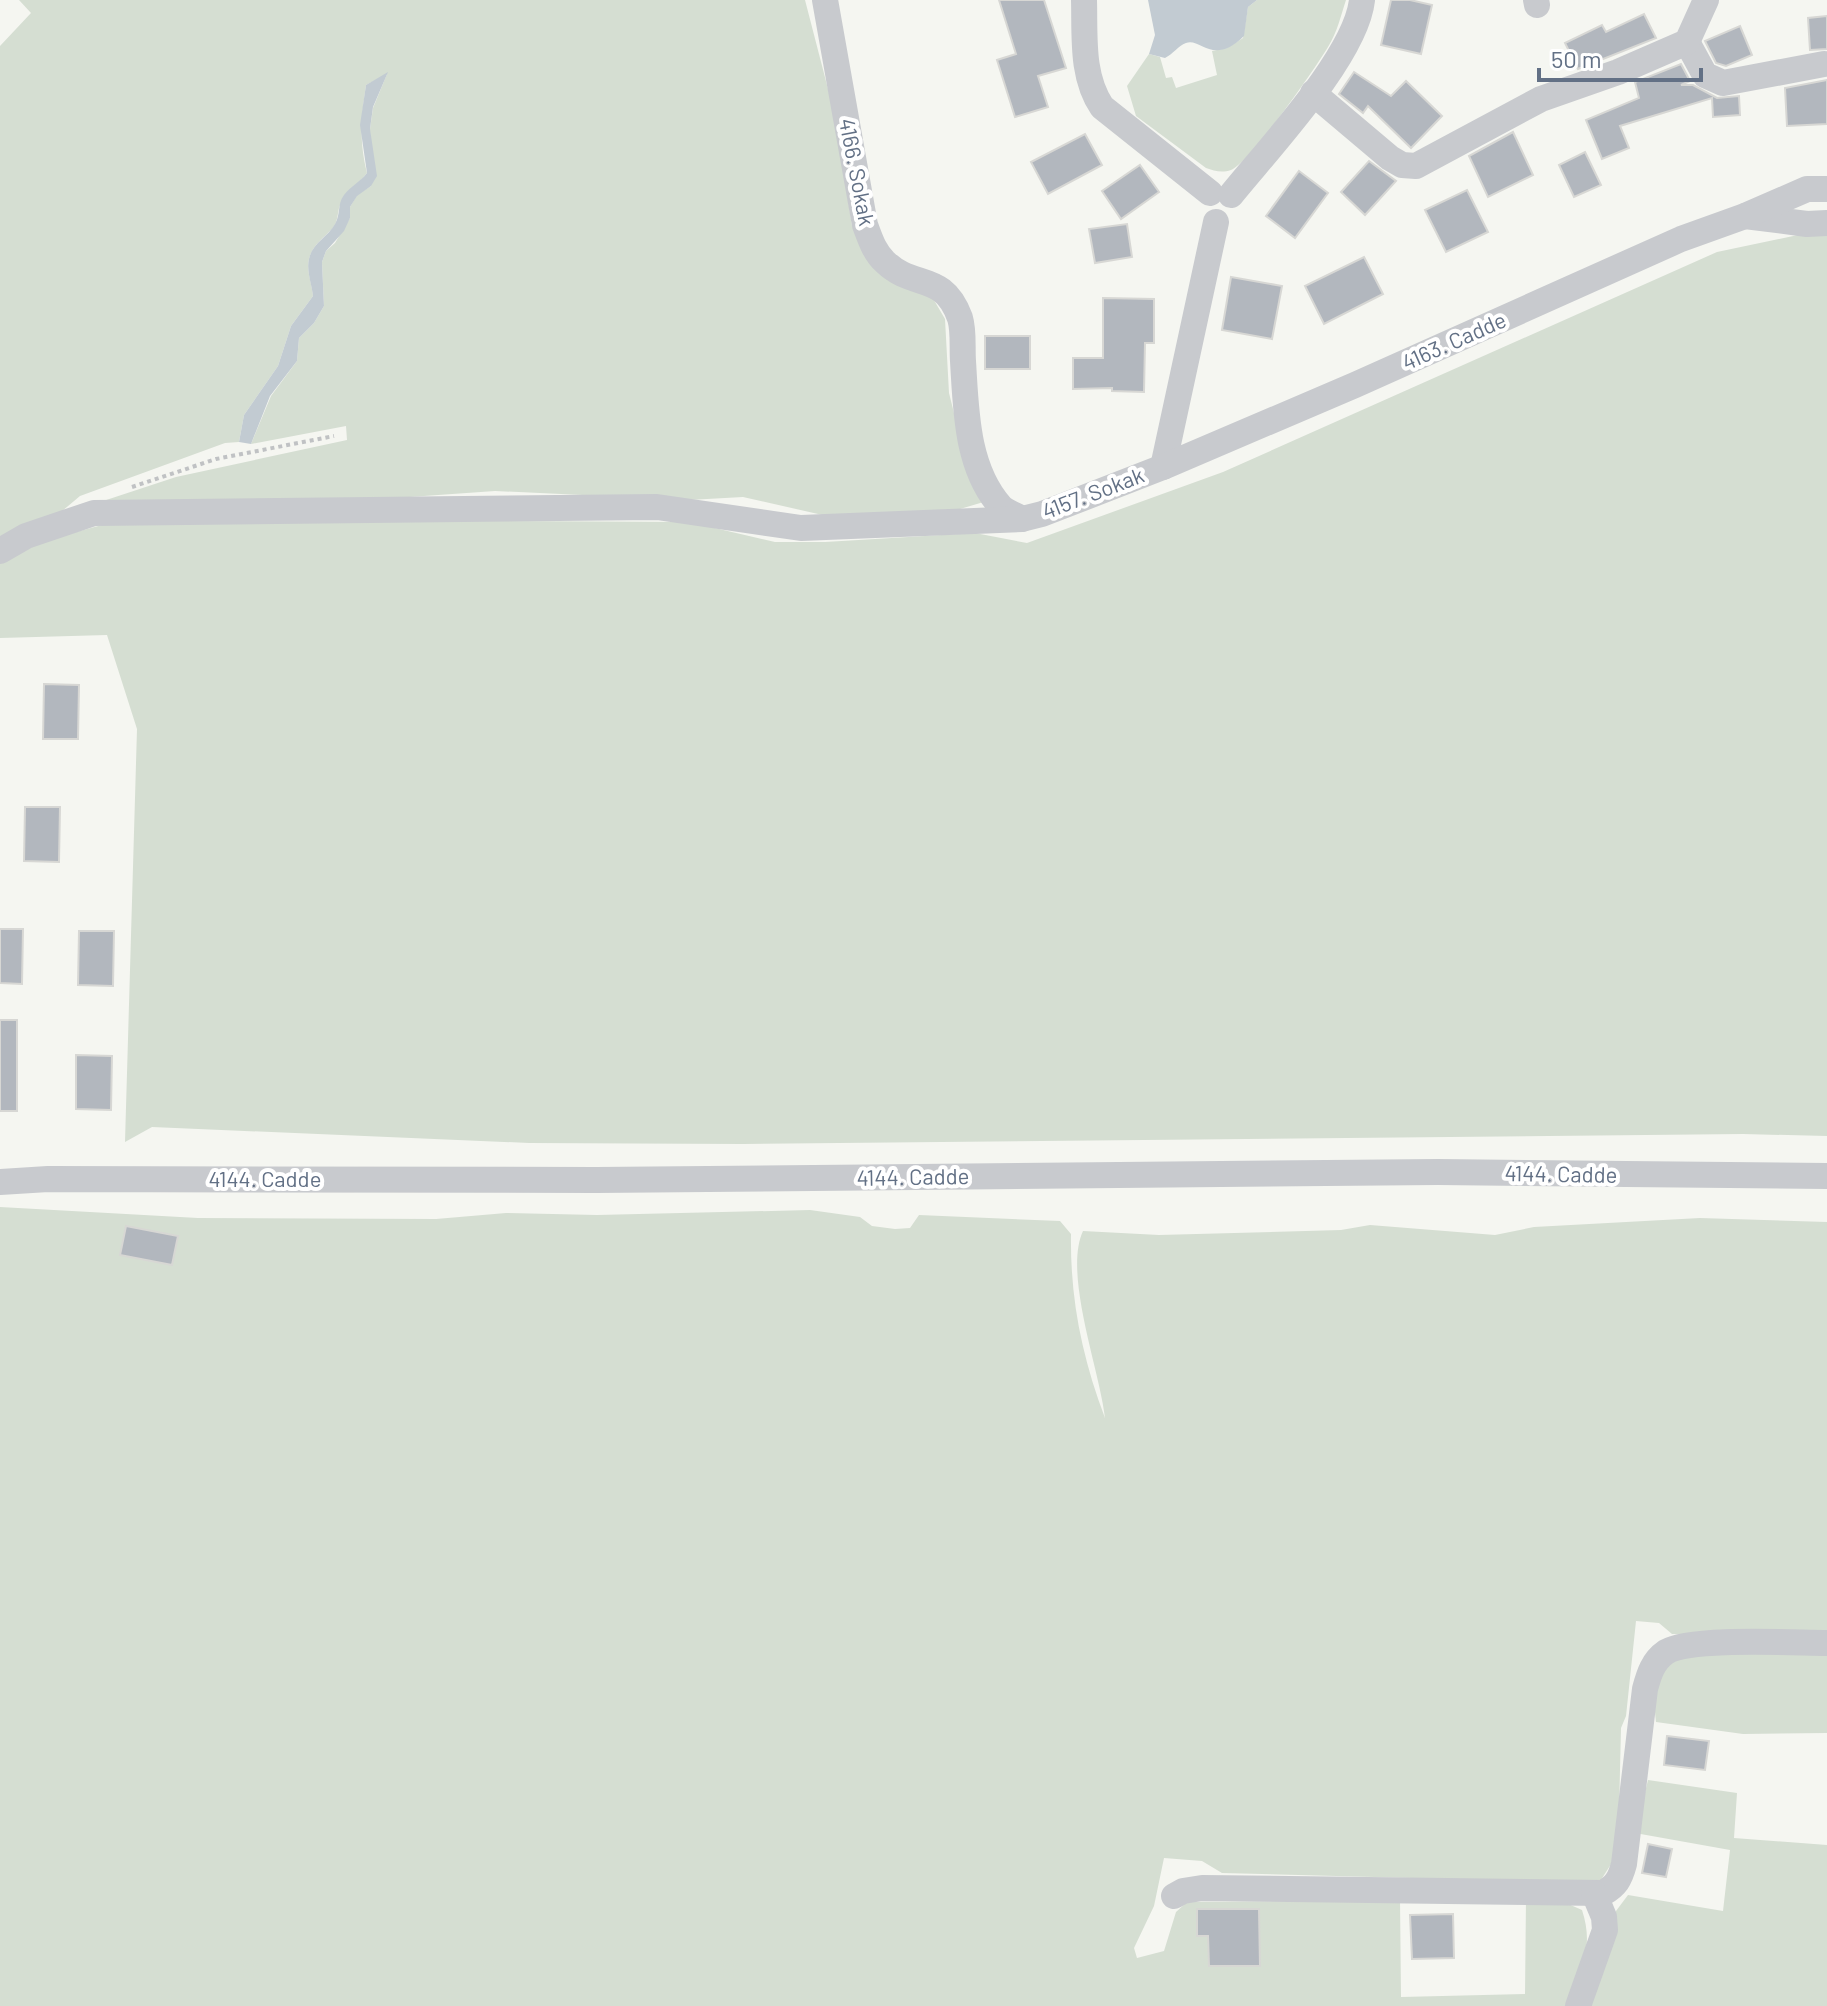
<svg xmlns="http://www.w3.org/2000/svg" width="1827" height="2006" viewBox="0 0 1827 2006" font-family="Barlow,sans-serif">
<rect width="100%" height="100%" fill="#f5f6f1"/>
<!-- green -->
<g fill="#d5ded2">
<path d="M19,0H805L835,116L852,226L893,282L931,295L945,319L949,393L970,477L987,501L960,509L827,516L743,497L689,500L495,491L367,500L91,505L176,477L347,440L346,426L251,444L271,396L297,361L299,338L314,323L324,306L322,262L326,251L335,243L350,218V207L357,195L371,186L370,129L373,108L387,74L366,85C361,119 359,140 367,173C359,184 348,189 342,201C336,210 340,220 332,229C323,238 312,246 309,259C306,270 312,284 313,296L291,326L278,366L244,415L239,442L225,443L80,496L55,517L0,543V46L31,13Z"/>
<path d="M1257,0H1346C1341,15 1337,33 1328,47C1315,69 1251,161 1231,170C1222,173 1214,171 1206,168L1136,116L1127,86L1149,54L1160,57L1166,78L1172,77L1176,88L1217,75L1212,51L1227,48L1243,38L1248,7Z"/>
<path d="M1827,233V1136L1743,1134L743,1144L529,1143L152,1127L125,1142L137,729L107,635L0,638V560L28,545L113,522L192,519L689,522L775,542H825L975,533L1027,543L1223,472L1717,252L1798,235Z"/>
<path d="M0,1207L198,1218L436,1219L506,1213L597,1215L810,1210L860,1217L872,1226L895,1229L910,1228L919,1215L1060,1221L1071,1234C1070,1299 1082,1357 1105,1418C1100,1371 1063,1274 1083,1231L1159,1235L1341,1230L1370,1225L1495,1235L1534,1227L1700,1218L1827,1222V1634H1672L1659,1623L1636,1621L1626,1716L1621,1728L1619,1813L1613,1861L1599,1883L1222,1873L1202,1861L1164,1858L1154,1906L1134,1948L1137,1958L1164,1951L1176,1912L1187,1902L1400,1900L1401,1997L1525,1994L1526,1899L1566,1903L1582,1910C1595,1950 1580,1970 1565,2006H0Z"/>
<path d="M1827,1651V1733L1743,1734L1656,1722C1652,1687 1654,1672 1684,1654Z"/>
<path d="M1648,1780L1737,1793L1734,1838L1827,1845V2006H1584L1616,1911L1628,1895L1723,1911L1730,1850L1635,1833Z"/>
</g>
<!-- water -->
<g fill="#c2cbd2">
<path d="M1148,0H1257L1248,7L1244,36C1213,67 1200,37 1186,43C1178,46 1173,54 1165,58L1149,54L1155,35Z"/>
<path d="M388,72L373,107L370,129L377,176L371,186L357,196L350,207V218L344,231L326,251L322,262L324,306L314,323L299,338L297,361L270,396L251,444L239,442L244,415L278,366L291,326L313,296C312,285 306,270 309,259C312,243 328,237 335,224C341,214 337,204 344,195C351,186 360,182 367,173L360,125L366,85Z"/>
</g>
<!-- building -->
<g fill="#b2b7be" stroke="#d7d7d4" stroke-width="2">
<path d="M999,0H1044L1066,68L1038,76L1048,107L1015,117L997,60L1016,54Z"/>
<path d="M1391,0H1410L1432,5L1421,54L1381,45Z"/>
<path d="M1644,14L1656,38L1578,69L1565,43L1602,25L1606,32Z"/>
<path d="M1827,16V49L1810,50L1808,18Z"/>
<path d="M1740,26L1752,55L1726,66L1716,63L1705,41Z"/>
<path d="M1681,64L1690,81L1681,85H1693L1717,98L1739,96L1740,115L1713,117L1712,98L1620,126L1629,148L1602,159L1586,120L1639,98L1635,82Z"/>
<path d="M1354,72L1391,96L1406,81L1442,116L1411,148L1368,106L1363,113L1339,94Z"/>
<path d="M1827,80V124L1787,126L1785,88Z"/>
<path d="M1513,132L1533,175L1488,197L1469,156Z"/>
<path d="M1085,134L1102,165L1048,194L1031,162Z"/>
<path d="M1585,152L1601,185L1574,197L1559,165Z"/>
<path d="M1369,161L1396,181L1365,215L1341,192Z"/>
<path d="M1140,165L1159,192L1121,219L1102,191Z"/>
<path d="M1299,171L1328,193L1295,238L1266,216Z"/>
<path d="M1467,190L1488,232L1446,252L1425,210Z"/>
<path d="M1127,224L1132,257L1095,263L1089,229Z"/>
<path d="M1364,257L1383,294L1324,324L1305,286Z"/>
<path d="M1231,277L1282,286L1272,339L1222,330Z"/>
<path d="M1103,298L1154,299V343H1145L1144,392L1112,391V388L1073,389V358H1103Z"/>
<rect x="985" y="336" width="45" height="33"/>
<path d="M44,684L79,685L78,739H43Z"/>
<path d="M25,807H60L59,862L24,861Z"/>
<path d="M0,929H23L22,984L0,983Z"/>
<path d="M79,931H114L113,986L78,985Z"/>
<rect x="0" y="1020" width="17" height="91"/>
<path d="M76,1055L112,1056L111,1110L76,1109Z"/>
<path d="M126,1226L178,1236L172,1265L120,1255Z"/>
<path d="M1667,1736L1709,1741L1705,1770L1664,1765Z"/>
<path d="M1648,1844L1672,1849L1666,1877L1642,1873Z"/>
<path d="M1197,1909H1259L1260,1966H1209L1208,1936H1197Z"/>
<path d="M1453,1914L1454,1958L1412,1959L1410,1915Z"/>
</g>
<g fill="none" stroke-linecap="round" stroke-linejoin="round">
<!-- path -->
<path stroke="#c0c2c4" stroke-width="4" stroke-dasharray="4 4" stroke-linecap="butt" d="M132,487L216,459L334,436"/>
<!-- minor -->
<g stroke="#c8cace" stroke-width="26">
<path d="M825,0L865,225C870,238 874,252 885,262C914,290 943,271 960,318C964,331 962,347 963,361C966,409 966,468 1001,507C1006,512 1016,515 1022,519"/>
<path d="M1084,0C1085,36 1081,76 1102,107L1210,193"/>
<path d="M1536,0L1537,5"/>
<path d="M1687,42L1705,75L1723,83L1824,64"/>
<path d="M1313,93L1390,158L1402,165L1416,166L1541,99L1618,72L1687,42L1706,0"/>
<path d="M1231,195C1268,149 1356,56 1362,0"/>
<path d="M1745,216L1807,224L1827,223"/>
<path d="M1163,467L1216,222"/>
<path d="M0,551L26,536L94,513L657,507L801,528L1022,519L1042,514L1163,467L1355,385L1681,239L1745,216L1807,189H1827"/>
<path d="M0,1182L48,1179L596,1180L1438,1172L1827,1176"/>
<path d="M1174,1896L1183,1891L1202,1888L1603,1893C1616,1886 1620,1879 1624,1864L1645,1689C1649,1674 1653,1661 1666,1652C1691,1637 1794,1643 1827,1643"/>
<path d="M1578,2006L1605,1930L1604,1917L1594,1893"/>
</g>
</g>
<g text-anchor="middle" stroke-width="8" stroke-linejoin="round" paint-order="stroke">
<!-- street labels -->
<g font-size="22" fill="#627085" stroke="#fff">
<text transform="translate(857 172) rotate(79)" y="8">4166. Sokak</text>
<text transform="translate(1454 341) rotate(-24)" y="8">4163. Cadde</text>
<text transform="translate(1093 493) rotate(-21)" y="8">4157. Sokak</text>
<text transform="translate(1561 1174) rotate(1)" y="8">4144. Cadde</text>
<text transform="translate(913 1177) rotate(-1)" y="8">4144. Cadde</text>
<text x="265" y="1187">4144. Cadde</text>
</g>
</g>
<!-- scale -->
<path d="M1539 68v12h162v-12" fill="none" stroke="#627085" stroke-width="4"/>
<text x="1551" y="68" font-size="24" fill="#627085" stroke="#ffffff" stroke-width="6" paint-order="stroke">50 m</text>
</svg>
